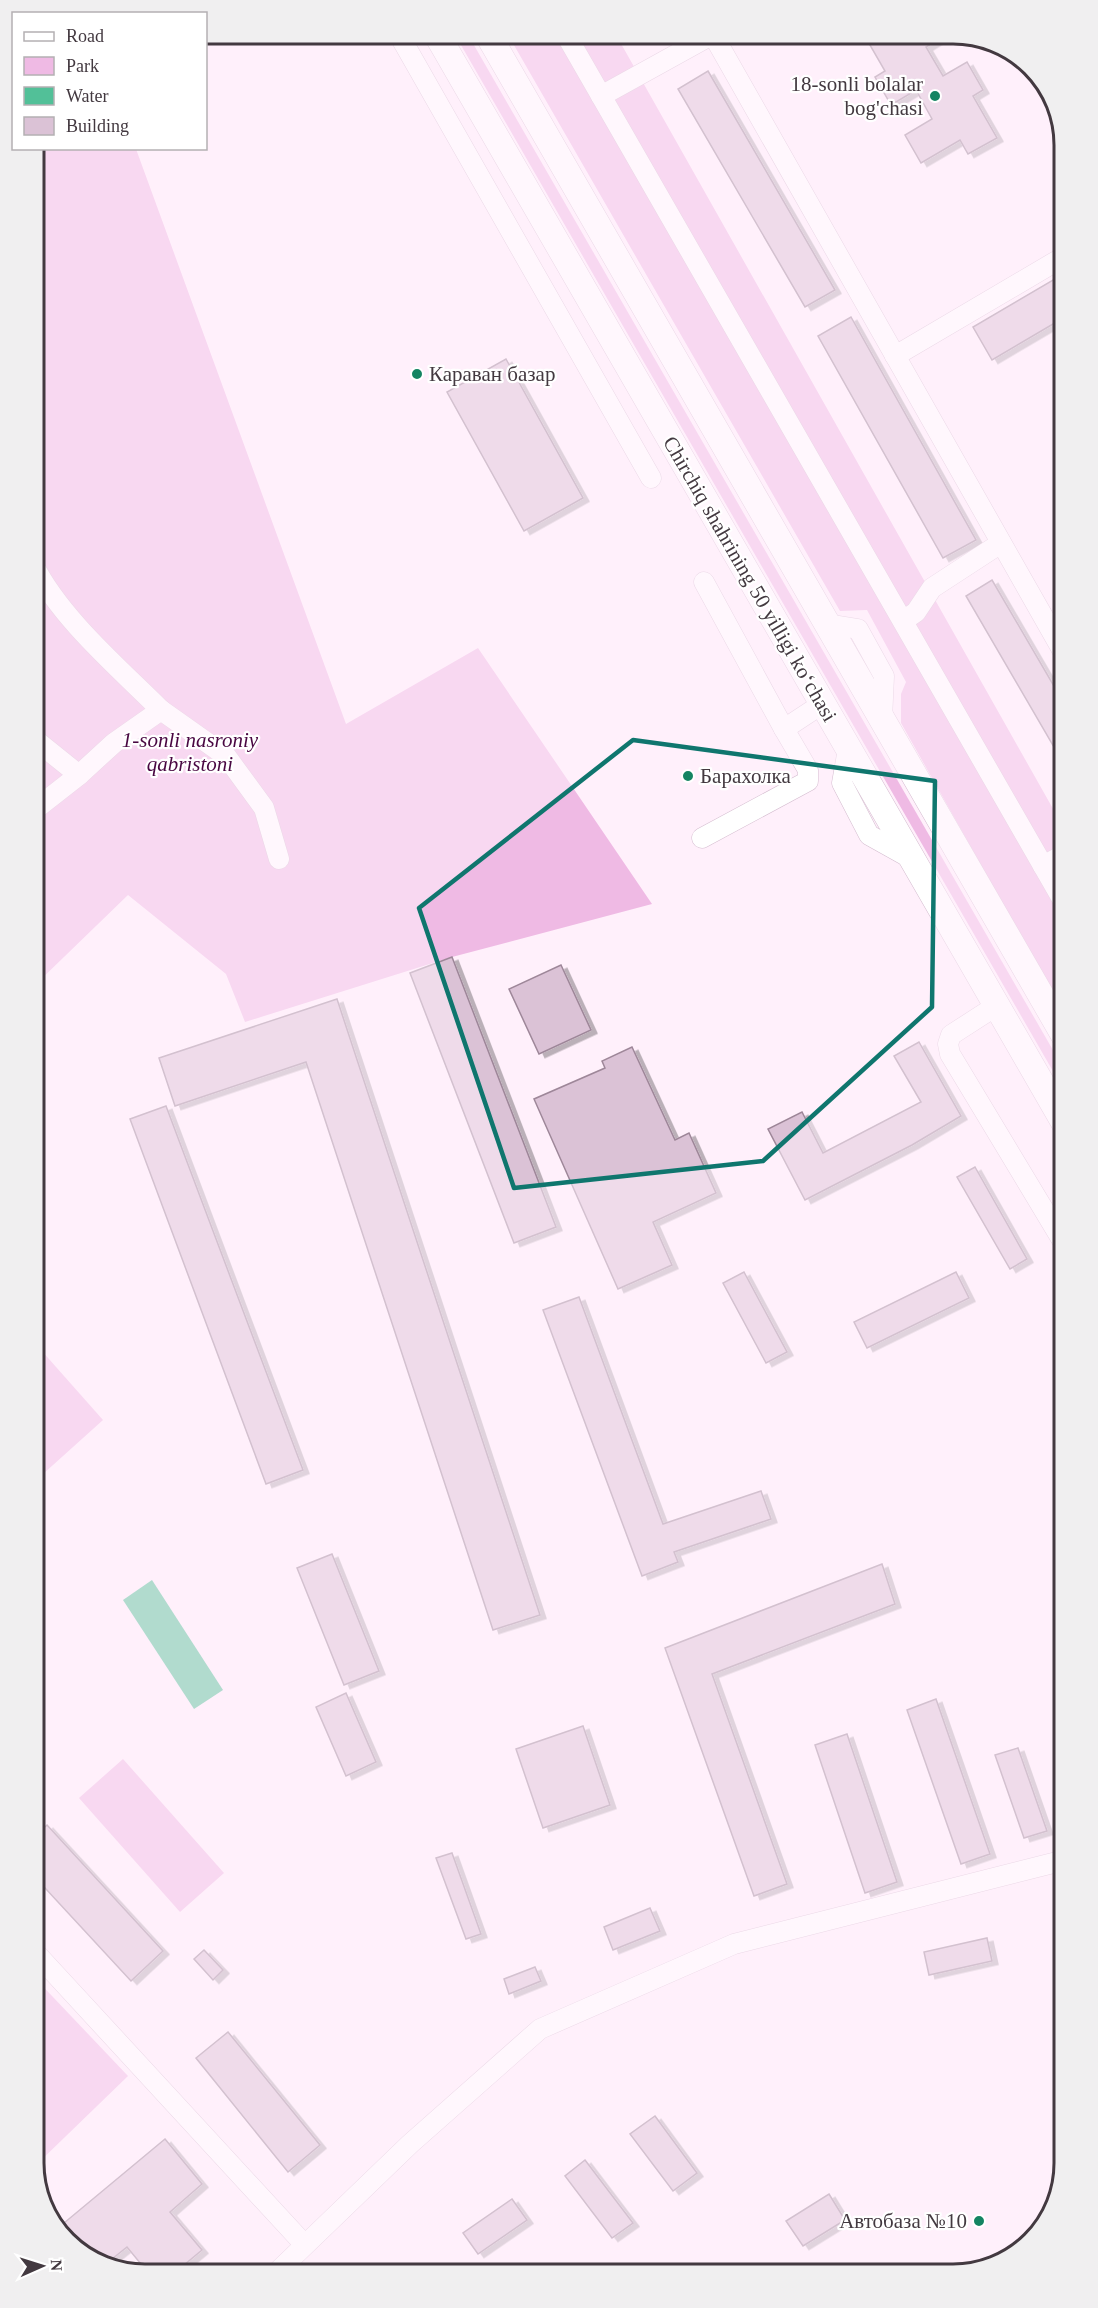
<svg xmlns="http://www.w3.org/2000/svg" width="1098" height="2308" viewBox="0 0 1098 2308" font-family="Georgia,serif">
<defs>
<filter id="shadow"><feDropShadow dx="6" dy="3.5" stdDeviation="0" flood-color="#0004"/></filter>
</defs>
<rect width="100%" height="100%" fill="#fff0fb"/>
<!-- green -->
<g fill="#efbae4">
<path d="M454,33H467L1065,1071V1092Z"/>
<path d="M507,33H615L1065,830V1014L901,723V694L906,682L867,610L840,611Z"/>
<path d="M33,149H136L346,724L478,648L652,904L452,957L245,1022L226,974L128,895L33,987Z"/>
<path d="M33,1341L103,1420L33,1483Z"/>
<path d="M123,1759L224,1873L180,1912L79,1798Z"/>
<path d="M33,1976L128,2076L34,2167L33,2163Z"/>
</g>
<!-- water -->
<path fill="#52c098" d="M152,1580L223,1690L194,1709L123,1600Z"/>
<!-- building -->
<g fill="#dbc2d6" stroke="#9e8799" stroke-width="1.5" filter="url(#shadow)">
<path d="M863,33H902L906,40L917,33H949L926,47L943,76L967,62L983,90L973,96L997,138L968,154L960,140L921,163L905,135L932,119L916,90L891,105L875,77L885,71Z"/>
<path d="M708,71L835,290L805,307L678,89Z"/>
<path d="M1065,273V317L992,360L973,327Z"/>
<path d="M851,317L976,540L943,558L818,336Z"/>
<path d="M506,359L583,498L524,531L447,392Z"/>
<path d="M992,580L1065,705V766L966,596Z"/>
<path d="M452,957L556,1227L514,1243L410,973Z"/>
<path d="M561,965L591,1030L539,1054L509,989Z"/>
<path d="M337,999L540,1615L493,1630L306,1062L175,1106L159,1058Z"/>
<path d="M919,1042L961,1116L912,1145L805,1200L768,1129L802,1112L823,1153L921,1102L894,1056Z"/>
<path d="M632,1047L675,1140L689,1133L716,1193L653,1222L672,1265L618,1289L534,1099L605,1068L602,1061Z"/>
<path d="M166,1106L303,1470L266,1484L130,1119Z"/>
<path d="M975,1167L1027,1259L1010,1269L957,1177Z"/>
<path d="M744,1272L787,1352L766,1363L723,1283Z"/>
<path d="M956,1272L969,1298L867,1348L854,1322Z"/>
<path d="M579,1297L663,1524L761,1491L771,1519L674,1552L678,1562L642,1576L543,1310Z"/>
<path d="M332,1554L379,1671L344,1685L297,1568Z"/>
<path d="M882,1564L895,1604L712,1674L787,1884L754,1896L665,1648Z"/>
<path d="M346,1693L376,1762L346,1776L316,1707Z"/>
<path d="M936,1699L990,1854L961,1864L907,1710Z"/>
<path d="M583,1726L610,1805L543,1828L516,1749Z"/>
<path d="M847,1734L897,1882L865,1893L815,1745Z"/>
<path d="M1018,1748L1047,1831L1024,1838L995,1755Z"/>
<path d="M47,1825L163,1951L131,1981L33,1875V1838Z"/>
<path d="M452,1853L481,1934L466,1939L436,1858Z"/>
<path d="M650,1908L660,1931L613,1950L604,1927Z"/>
<path d="M987,1938L992,1961L929,1975L924,1952Z"/>
<path d="M204,1950L223,1970L213,1980L194,1959Z"/>
<path d="M535,1967L541,1981L509,1994L504,1979Z"/>
<path d="M228,2032L320,2145L288,2172L196,2058Z"/>
<path d="M655,2116L697,2173L673,2191L630,2134Z"/>
<path d="M165,2139L202,2184L170,2212L202,2250L172,2275H150L127,2247L107,2263L77,2252L58,2228Z"/>
<path d="M585,2160L633,2223L612,2238L565,2176Z"/>
<path d="M829,2194L845,2220L803,2246L786,2221Z"/>
<path d="M512,2199L527,2220L478,2254L463,2233Z"/>
</g>
<g fill="none" stroke-linecap="round" stroke-linejoin="round">
<defs>
<g id="minor">
<path d="M398,33L651,478"/>
<path d="M565,33L1065,904"/>
<path d="M712,33L1065,655"/>
<path d="M601,96L715,33"/>
<path d="M895,356L1065,256"/>
<path d="M33,564C61,619 118,667 161,710"/>
<path d="M704,582L784,729L822,704"/>
<path d="M903,621L916,612L932,588L1001,543"/>
<path d="M827,624L858,629L884,676L882,719"/>
<path d="M33,738L79,775"/>
<path d="M848,749L842,783L869,835L912,859"/>
<path d="M33,811L79,775L114,743L161,710L226,756L264,808L279,859"/>
<path d="M702,838L808,781V770L784,729"/>
<path d="M1043,866L1065,854"/>
<path d="M996,1006L951,1035L948,1044L950,1054L1065,1245"/>
<path d="M1049,1097L1065,1087"/>
<path d="M33,1950L304,2244"/>
<path d="M274,2275L410,2144L540,2029L734,1944L1065,1860"/>
</g>
<g id="major">
<path d="M436,33L1065,1124"/>
<path d="M487,33L1065,1037"/>
</g>
</defs>
<!-- minor casing -->
<use href="#minor" stroke="#d4bccf" stroke-width="21"/>
<!-- major casing -->
<use href="#major" stroke="#d4bccf" stroke-width="27"/>
<!-- minor -->
<use href="#minor" stroke="#fff" stroke-width="20"/>
<!-- major -->
<use href="#major" stroke="#fff" stroke-width="26"/>
</g>
<!-- marked area -->
<path d="M0 0H1098V2308H0ZM633,740L935,781L932,1007L763,1161L514,1188L419,908Z" fill="#fff0fb" fill-opacity=".55" fill-rule="evenodd"/>
<path fill="none" stroke="#0f766e" stroke-width="4.5" stroke-linejoin="round" d="M633,740L935,781L932,1007L763,1161L514,1188L419,908Z"/>
<!-- markers -->
<g fill="#148462" stroke="#fff" stroke-width="2">
<circle cx="935" cy="96" r="6"/>
<circle cx="417" cy="374" r="6"/>
<circle cx="688" cy="776" r="6"/>
<circle cx="979" cy="2221" r="6"/>
</g>
<g text-anchor="middle" stroke-width="4.5" stroke-linejoin="round" paint-order="stroke">
<!-- poi labels -->
<g font-size="21" fill="#433940" stroke="#fff" text-anchor="end">
<text x="923" y="91">18-sonli bolalar<tspan x="923" dy="24">bog'chasi</tspan></text>
<text x="429" y="381" text-anchor="start">Караван базар</text>
<text x="700" y="783" text-anchor="start">Барахолка</text>
<text x="967" y="2228">Автобаза №10</text>
</g>
<!-- street labels -->
<g font-size="21" fill="#433940" stroke="#fff">
<text transform="translate(750 579) rotate(60)" y="7">Chirchiq shahrining 50 yilligi koʻchasi</text>
</g>
<!-- park labels -->
<g font-size="21" font-style="italic" fill="#490742" stroke="#fff">
<text x="190" y="747">1-sonli nasroniy<tspan x="190" dy="24">qabristoni</tspan></text>
</g>
</g>
<!-- crop -->
<path d="M0 0H1098V2308H0ZM145 44H953A101 101 0 0 1 1054 145V2163A101 101 0 0 1 953 2264H145A101 101 0 0 1 44 2163V145A101 101 0 0 1 145 44Z" fill="#f0eff0" fill-rule="evenodd"/>
<path fill="none" stroke="#433940" stroke-width="3" d="M145 44H953A101 101 0 0 1 1054 145V2163A101 101 0 0 1 953 2264H145A101 101 0 0 1 44 2163V145A101 101 0 0 1 145 44Z"/>
<!-- legend -->
<rect x="12" y="12" width="195" height="138" fill="#ffffff" stroke="#b4b0b3" stroke-width="1.5"/>
<rect x="24" y="32" width="30" height="9" fill="#ffffff" stroke="#b4b0b3" stroke-width="1.5"/>
<text x="66" y="42" font-size="18" fill="#433940">Road</text>
<rect x="24" y="57" width="30" height="18" fill="#efbae4" stroke="#b4b0b3" stroke-width="1.5"/>
<text x="66" y="72" font-size="18" fill="#433940">Park</text>
<rect x="24" y="87" width="30" height="18" fill="#52c098" stroke="#b4b0b3" stroke-width="1.5"/>
<text x="66" y="102" font-size="18" fill="#433940">Water</text>
<rect x="24" y="117" width="30" height="18" fill="#dbc2d6" stroke="#b4b0b3" stroke-width="1.5"/>
<text x="66" y="132" font-size="18" fill="#433940">Building</text>
<!-- north arrow -->
<g transform="translate(42 2266) rotate(87)" stroke="#ffffff" stroke-width="4.5" paint-order="stroke">
<path d="M0-4.5L10 22L0 15L-10 22Z" fill="#433940"/>
<text y="-9" font-size="16" font-weight="bold" text-anchor="middle" fill="#433940">N</text>
</g>
</svg>
